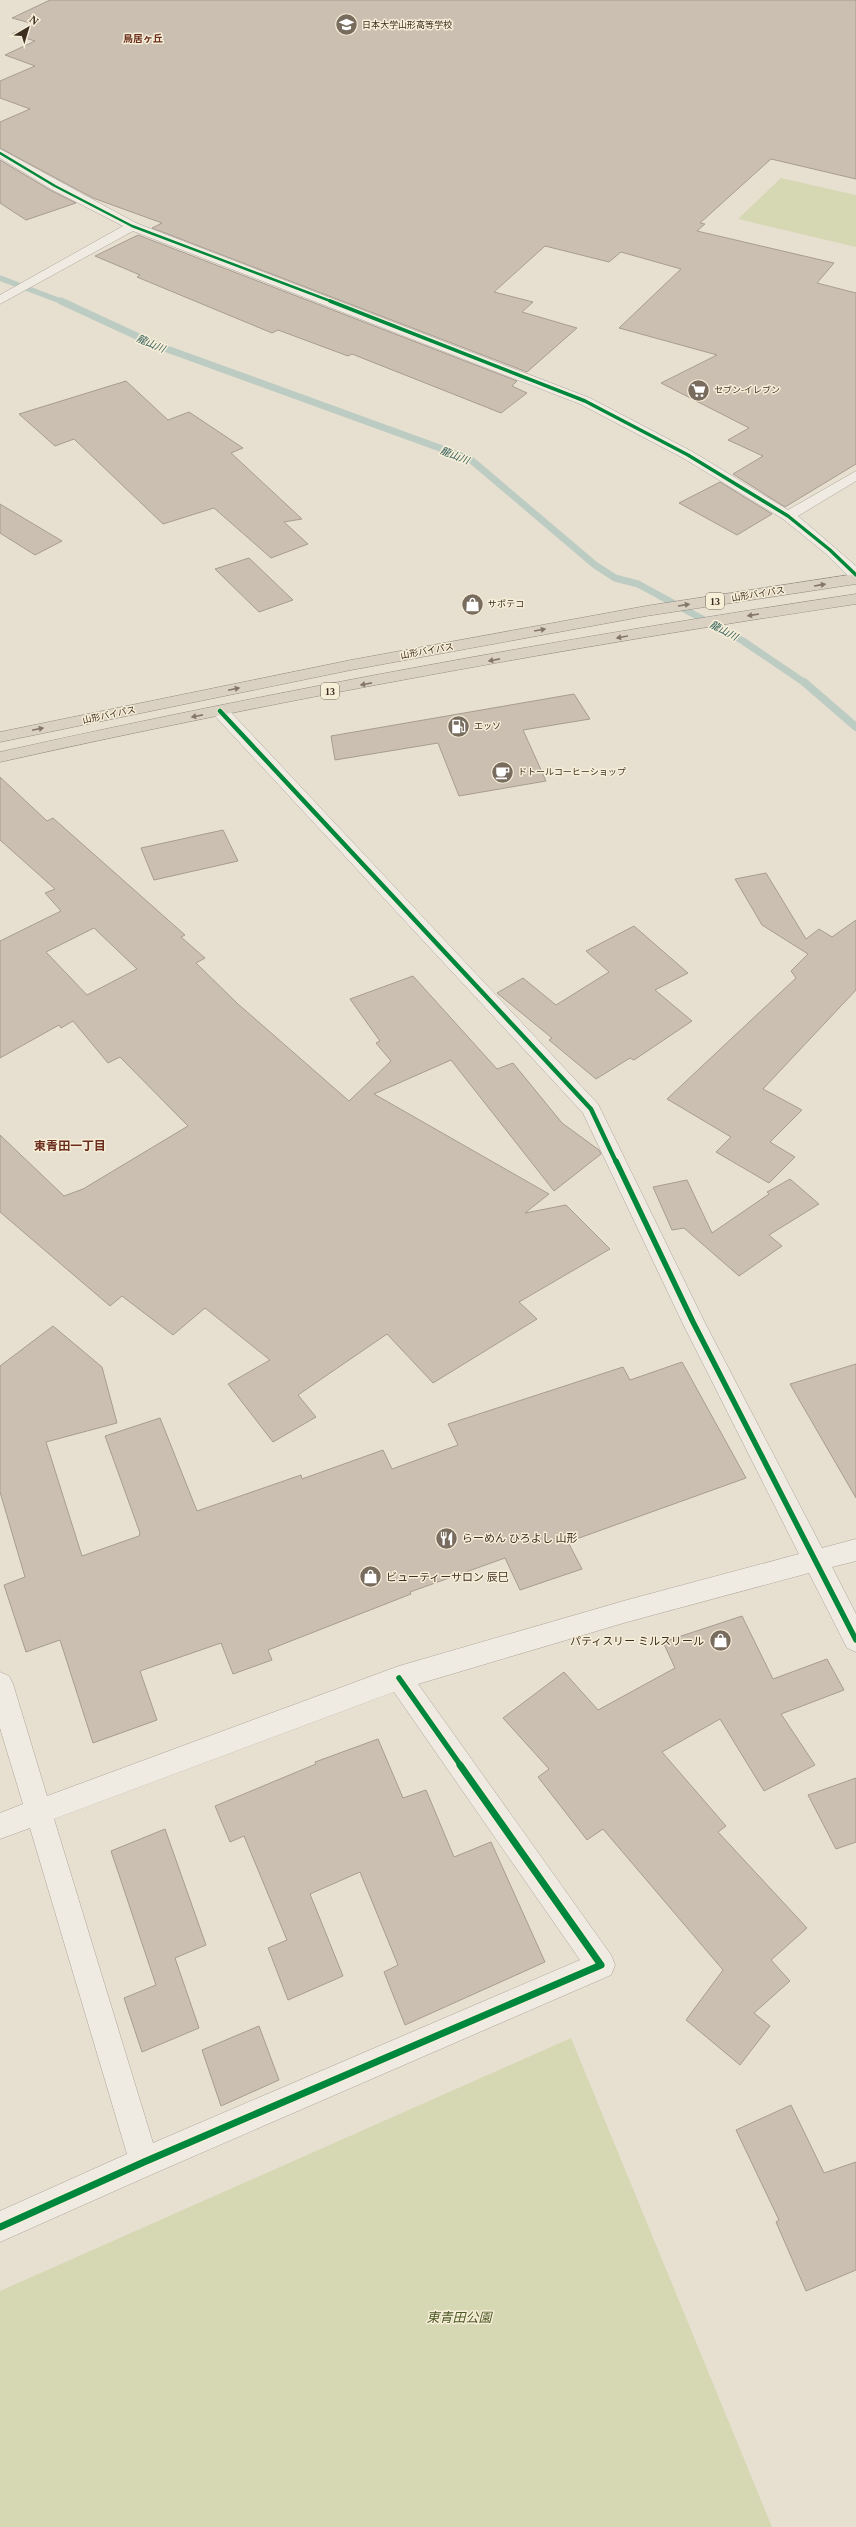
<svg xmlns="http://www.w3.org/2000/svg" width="856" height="2527" viewBox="0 0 856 2527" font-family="'Times New Roman','Noto Sans JP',serif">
<rect width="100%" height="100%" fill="#e7e0d1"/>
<!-- green -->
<g fill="#d6d7b3">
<path d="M781,178L856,195V247L738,219Z"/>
<path d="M571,2038L772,2527H0V2291Z"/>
</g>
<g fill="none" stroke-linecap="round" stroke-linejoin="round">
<!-- stream-far2 -->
<path stroke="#bcccc2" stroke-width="5.5" d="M0,278L63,302"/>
<!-- stream-far1 -->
<path stroke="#bcccc2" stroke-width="7" d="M61,301L156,345L470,459L595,565L615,578L638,584L743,641L805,683"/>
<!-- stream -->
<path stroke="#bcccc2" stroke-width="8" d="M804,682L856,727"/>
</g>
<!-- building -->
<g fill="#cbbfb2" stroke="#a89c90" fill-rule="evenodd">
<path d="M50,0H856V179L771,159L700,223L705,224L697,231L834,263L817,283L856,293V464L785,507L733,474L763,456L728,440L749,428L661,383L717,355L619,328L681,269L621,252L609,262L545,246L494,292L533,302L522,312L577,328L527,372L152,228L162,223L93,198L0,148V122L30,109L0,98V81L35,66L5,55L35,41L12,34L34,24L12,18Z"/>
<path d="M0,160L50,190L76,203L26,220L0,203Z"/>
<path d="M138,235L517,381L512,386L527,393L501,413L352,354L348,356L278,330L272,333L161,287L137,277L140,275L95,256Z"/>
<path d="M126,381L168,420L189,412L243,448L231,453L302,519L284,522L308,544L271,558L214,508L163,524L74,439L55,446L19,414Z"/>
<path d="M720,482L772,514L737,535L679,503Z"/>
<path d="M0,504L62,541L35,555L0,533Z"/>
<path d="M249,558L293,600L259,612L215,569Z"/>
<path d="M574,694L590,719L523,730L546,781L459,796L438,743L335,760L331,736Z"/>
<path d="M0,777L47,821L53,818L185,935L181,937L205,958L196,963L238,1004L349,1101L391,1061L376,1043L380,1041L350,999L413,976L497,1069L513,1063L562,1123L599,1150L601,1154L554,1191L451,1060L374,1094L549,1194L525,1213L566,1205L610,1249L519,1302L537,1319L433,1383L387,1334L298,1395L316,1417L273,1442L228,1384L270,1360L205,1308L173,1335L122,1296L110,1306L0,1212V1135L64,1196L83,1189L188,1126L120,1057L108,1063L73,1021L61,1028L59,1025L0,1058V941L61,911L45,893L55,889L0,840ZM94,928L137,969L87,995L46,952Z"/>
<path d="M223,830L238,861L154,880L141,848Z"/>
<path d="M766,873L806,939L819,929L832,937L856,920V990L763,1089L802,1110L770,1142L795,1157L769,1183L716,1152L731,1137L667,1099L796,978L791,971L808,954L762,925L735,879Z"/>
<path d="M634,926L688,973L655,990L692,1021L634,1060L630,1058L596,1079L549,1040L552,1038L497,993L523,978L556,1005L609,972L586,951Z"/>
<path d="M790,1179L819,1204L769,1235L782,1246L739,1276L684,1228L672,1230L653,1187L687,1180L712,1233L769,1194L767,1192Z"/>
<path d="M53,1326L102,1367L117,1423L46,1442L82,1556L139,1536L140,1533L105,1436L160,1418L197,1511L301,1475L302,1479L383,1450L392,1469L458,1445L448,1424L623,1367L630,1380L682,1362L746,1478L568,1542L582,1569L520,1590L505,1558L410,1592L411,1594L268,1650L272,1660L233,1674L221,1643L140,1671L157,1720L93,1743L60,1640L26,1652L4,1585L25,1577L0,1492V1366Z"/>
<path d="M856,1364V1498L790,1384Z"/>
<path d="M742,1616L773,1679L827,1659L844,1690L781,1714L815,1765L764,1791L720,1719L662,1752L726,1826L718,1832L807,1928L771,1960L790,1981L754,2013L770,2026L740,2065L686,2020L723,1970L603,1829L587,1840L538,1777L549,1769L503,1718L564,1672L598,1710L675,1668L663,1642Z"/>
<path d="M378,1739L403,1798L426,1790L454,1857L491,1842L545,1962L405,2025L384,1972L398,1965L360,1872L310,1894L343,1976L288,2000L268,1948L287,1940L244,1836L230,1842L215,1806L316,1764L315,1762Z"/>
<path d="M856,1778V1842L836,1849L808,1795Z"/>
<path d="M165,1829L206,1945L175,1958L199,2028L142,2052L124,1998L156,1985L111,1851Z"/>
<path d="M259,2026L279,2080L221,2106L202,2050Z"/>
<path d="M791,2105L824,2173L856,2162V2270L806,2291L776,2222L779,2220L736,2130Z"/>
</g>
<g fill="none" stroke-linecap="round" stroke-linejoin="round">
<defs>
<g id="minor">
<path d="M0,149L136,223L590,398L693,452L788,510L856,471V481L798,516L856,566V580L850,578L825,553L783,519L683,458L580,404L133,231L0,304V295L123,226L51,189L0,158Z"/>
<path d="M220,706L226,707L598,1104L704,1321L822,1548L856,1539V1561L832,1567L856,1614V1652L847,1648L809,1573L627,1622L418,1684L611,1955L615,1965L611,1975L155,2173L0,2242V2211L127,2154L30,1828L0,1839V1813L23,1804L0,1728V1672L9,1676L13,1684L47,1796L399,1666L627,1600L799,1554L682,1322L583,1113L214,715L212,711L214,707ZM394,1692L580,1960L153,2143L54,1819Z"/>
</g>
<g id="highway">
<path d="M856,574V584L646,616L351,670L0,742V732L351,660L646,606Z"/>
<path d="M856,594V604C569,647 283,699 0,762V752C283,689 569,637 856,594Z"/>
</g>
</defs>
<!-- minor casing -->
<use href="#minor" stroke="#ada599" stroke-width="1"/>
<!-- highway casing -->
<use href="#highway" stroke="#928b80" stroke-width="1"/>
<!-- minor -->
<use href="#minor" fill="#efebe3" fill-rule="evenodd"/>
<!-- highway -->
<use href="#highway" fill="#dad1c2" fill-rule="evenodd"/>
<defs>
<path id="cycleway-far4" d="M0,153L55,186L132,226L333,302"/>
<path id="cycleway-far3" d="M330,301L585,401L688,455L788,516L830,550L856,575"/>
<path id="cycleway-far2" d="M220,711L591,1109L616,1162"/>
<g id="cycleway-far1">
<path d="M616,1161L693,1322L856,1640"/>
<path d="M399,1678L461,1766"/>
</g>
<path id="cycleway" d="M0,2227L144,2162L601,1965L460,1765"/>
</defs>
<!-- cycleway-far4 casing -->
<use href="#cycleway-far4" stroke="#f7eed8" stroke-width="4"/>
<!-- cycleway-far3 casing -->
<use href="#cycleway-far3" stroke="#f7eed8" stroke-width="5"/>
<!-- cycleway-far2 casing -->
<use href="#cycleway-far2" stroke="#f7eed8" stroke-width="6"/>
<!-- cycleway-far1 casing -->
<use href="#cycleway-far1" stroke="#f7eed8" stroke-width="8"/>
<!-- cycleway casing -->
<use href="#cycleway" stroke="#f7eed8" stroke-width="10"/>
<!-- cycleway-far4 -->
<use href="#cycleway-far4" stroke="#00873e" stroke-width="2.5"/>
<!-- cycleway-far3 -->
<use href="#cycleway-far3" stroke="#00873e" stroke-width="3.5"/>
<!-- cycleway-far2 -->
<use href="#cycleway-far2" stroke="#00873e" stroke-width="4.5"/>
<!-- cycleway-far1 -->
<use href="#cycleway-far1" stroke="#00873e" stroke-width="5.5"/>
<!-- cycleway -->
<use href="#cycleway" stroke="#00873e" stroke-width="7"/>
</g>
<!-- one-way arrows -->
<defs><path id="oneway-solid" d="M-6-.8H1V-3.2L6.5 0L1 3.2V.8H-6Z"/></defs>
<g fill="#847769">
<use href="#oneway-solid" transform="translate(820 585) rotate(-9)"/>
<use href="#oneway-solid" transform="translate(684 605) rotate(-9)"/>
<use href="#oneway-solid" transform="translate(753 615) rotate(171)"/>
<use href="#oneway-solid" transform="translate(540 630) rotate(-10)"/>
<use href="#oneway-solid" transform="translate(622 637) rotate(170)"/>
<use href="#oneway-solid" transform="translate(494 660) rotate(169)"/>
<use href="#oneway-solid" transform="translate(366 684) rotate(169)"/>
<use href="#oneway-solid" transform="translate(234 689) rotate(-12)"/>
<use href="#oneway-solid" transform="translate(197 716) rotate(169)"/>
<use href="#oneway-solid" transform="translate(38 729) rotate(-12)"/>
</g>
<!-- icons -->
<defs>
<symbol id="school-disc" viewBox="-11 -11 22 22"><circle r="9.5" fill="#786c5e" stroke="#f7eed8"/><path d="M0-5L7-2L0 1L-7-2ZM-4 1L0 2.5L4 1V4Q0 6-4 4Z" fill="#fff"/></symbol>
<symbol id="supermarket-disc" viewBox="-11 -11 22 22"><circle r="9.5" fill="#786c5e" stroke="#f7eed8"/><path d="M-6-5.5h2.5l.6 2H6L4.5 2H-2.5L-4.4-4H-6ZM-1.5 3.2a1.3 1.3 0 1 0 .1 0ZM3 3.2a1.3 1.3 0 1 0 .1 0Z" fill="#fff"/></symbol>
<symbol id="shop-disc" viewBox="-11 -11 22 22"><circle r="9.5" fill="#786c5e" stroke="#f7eed8"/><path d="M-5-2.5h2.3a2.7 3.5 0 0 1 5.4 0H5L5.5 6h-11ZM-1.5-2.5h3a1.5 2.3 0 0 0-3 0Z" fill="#fff"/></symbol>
<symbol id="fuel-disc" viewBox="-11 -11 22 22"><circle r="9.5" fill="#786c5e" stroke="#f7eed8"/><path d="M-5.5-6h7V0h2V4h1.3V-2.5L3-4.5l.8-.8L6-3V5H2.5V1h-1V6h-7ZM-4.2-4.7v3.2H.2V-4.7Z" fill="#fff"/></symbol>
<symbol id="cafe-disc" viewBox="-11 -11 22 22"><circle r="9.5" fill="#786c5e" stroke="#f7eed8"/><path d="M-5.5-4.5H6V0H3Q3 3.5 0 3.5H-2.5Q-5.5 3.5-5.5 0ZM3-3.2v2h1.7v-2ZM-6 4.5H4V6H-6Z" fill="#fff"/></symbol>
<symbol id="restaurant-disc" viewBox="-11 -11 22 22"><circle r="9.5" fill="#786c5e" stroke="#f7eed8"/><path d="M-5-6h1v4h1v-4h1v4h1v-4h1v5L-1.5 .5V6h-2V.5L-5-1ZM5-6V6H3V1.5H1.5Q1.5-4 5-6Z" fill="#fff"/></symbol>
</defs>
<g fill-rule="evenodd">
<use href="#school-disc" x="334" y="12" width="25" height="25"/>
<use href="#supermarket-disc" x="686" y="378" width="25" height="25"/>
<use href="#shop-disc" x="460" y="592" width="25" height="25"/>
<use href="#fuel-disc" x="446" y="714" width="25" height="25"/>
<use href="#cafe-disc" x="490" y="760" width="25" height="25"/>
<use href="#restaurant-disc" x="434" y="1526" width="25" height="25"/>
<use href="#shop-disc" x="358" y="1564" width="25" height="25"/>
<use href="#shop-disc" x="708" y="1628" width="25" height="25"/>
</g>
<g text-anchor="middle" stroke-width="3" stroke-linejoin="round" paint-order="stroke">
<!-- far-poi labels -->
<g font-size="9" fill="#3d2e20" stroke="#f7eed8" text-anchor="start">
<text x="362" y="28">日本大学山形高等学校</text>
<text x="714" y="393">セブン-イレブン</text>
<text x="488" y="607">サポテコ</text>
<text x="474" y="729">エッソ</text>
<text x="518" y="775">ドトールコーヒーショップ</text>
</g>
<!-- far-street labels -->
<g font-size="9" fill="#3d2e20" stroke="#f7eed8">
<text transform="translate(758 594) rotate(-9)" y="3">山形バイパス</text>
<text transform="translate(427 651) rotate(-10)" y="3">山形バイパス</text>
<text transform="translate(109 715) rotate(-12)" y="3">山形バイパス</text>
</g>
<!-- far-neighbourhood labels -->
<g font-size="10" font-weight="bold" fill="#6b2e1e" stroke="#f7eed8">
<text x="143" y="42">鳥居ヶ丘</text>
</g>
<!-- far-water labels -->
<g font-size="10" font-style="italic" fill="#2f5d5a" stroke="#f7eed8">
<text transform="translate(151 343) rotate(23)" y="4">龍山川</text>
<text transform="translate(455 455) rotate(22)" y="4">龍山川</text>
<text transform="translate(724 630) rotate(28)" y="4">龍山川</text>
</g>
<!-- shield labels -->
<g fill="#f7eed8" stroke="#756857" stroke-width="1">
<rect x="706" y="593" width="18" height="16" rx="3"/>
<rect x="321" y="683" width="18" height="16" rx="3"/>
</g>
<g font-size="10" font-weight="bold" fill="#3d2e20">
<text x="715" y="605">13</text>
<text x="330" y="695">13</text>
</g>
<!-- poi labels -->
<g font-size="11" fill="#3d2e20" stroke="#f7eed8" text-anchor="start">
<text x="462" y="1542">らーめん ひろよし 山形</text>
<text x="386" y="1581">ビューティーサロン 辰巳</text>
<text x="704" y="1645" text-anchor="end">パティスリー ミルスリール</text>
</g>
<!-- neighbourhood labels -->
<g font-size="12" font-weight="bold" fill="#6b2e1e" stroke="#f7eed8">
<text x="70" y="1150">東青田一丁目</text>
</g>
<!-- near-park labels -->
<g font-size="13" font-style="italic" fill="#4d5a26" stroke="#f7eed8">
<text x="459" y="2322">東青田公園</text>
</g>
</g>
<!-- north arrow -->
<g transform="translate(28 28) rotate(38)" stroke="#f7eed8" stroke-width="3" paint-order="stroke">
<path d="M0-3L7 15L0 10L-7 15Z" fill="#3d2e20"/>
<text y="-6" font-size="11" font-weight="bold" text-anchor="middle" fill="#3d2e20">N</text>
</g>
</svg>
